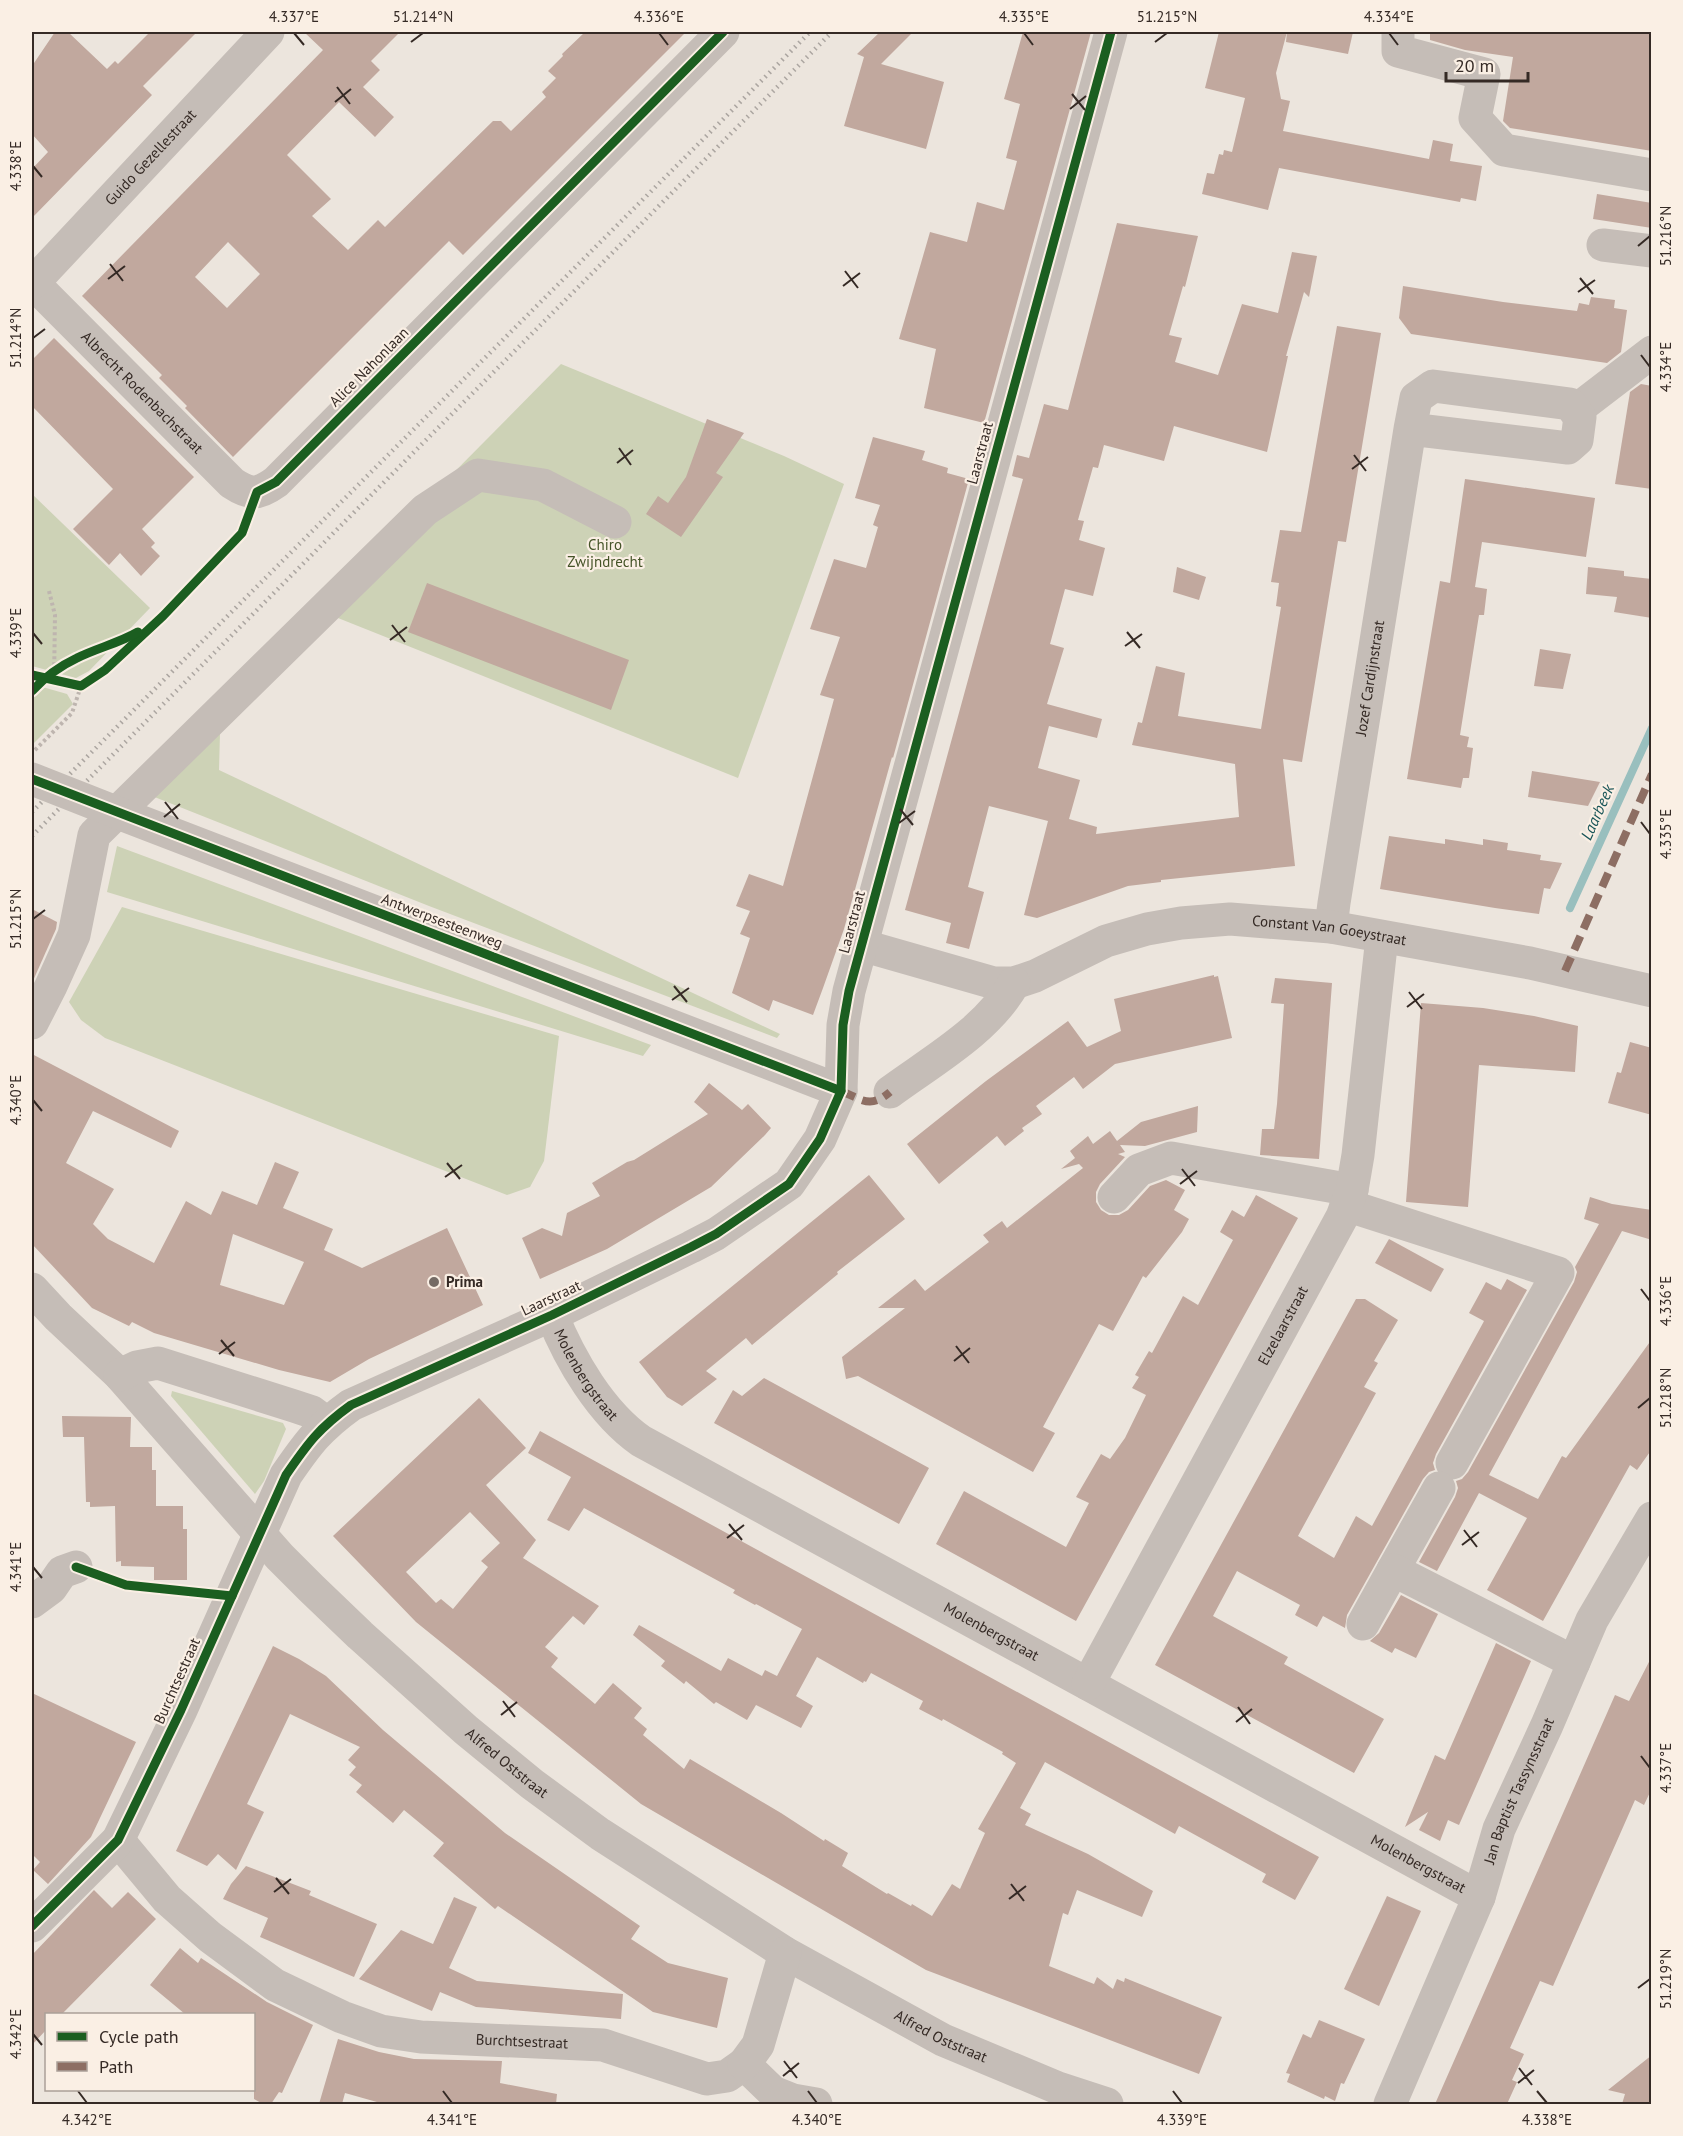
<svg xmlns="http://www.w3.org/2000/svg" width="1683" height="2136" viewBox="0 0 1683 2136" font-family="'PT Sans',sans-serif">
<rect width="100%" height="100%" fill="#ece5dd"/>
<!-- green -->
<g fill="#cdd2b6">
<path d="M561,364L784,456L844,484L738,778L318,610Z"/>
<path d="M32,494L150,608L89,671L76,678L32,666Z"/>
<path d="M32,684L67,694L73,704L32,745Z"/>
<path d="M220,733L219,770L780,1034L777,1038L429,906L152,796Z"/>
<path d="M117,846L651,1045L643,1056L107,892Z"/>
<path d="M122,907L559,1036L544,1161L530,1187L507,1195L105,1038L81,1020L69,1002Z"/>
<path d="M172,1391L283,1423L286,1429L264,1481L255,1494L171,1396Z"/>
</g>
<g fill="none" stroke-linecap="round" stroke-linejoin="round">
<!-- stream -->
<path stroke="#99bfbe" stroke-width="8" d="M1570,908L1652,728"/>
</g>
<!-- building -->
<g fill="#c1a89e" fill-rule="evenodd">
<path d="M55,32H68L107,69L115,61L118,64L150,32H197L143,86L152,95L32,218V169L48,152L32,134V66Z"/>
<path d="M304,32H400L371,61L380,70L363,87L394,117L375,137L339,102L287,155L331,199L312,216L348,250L378,220L385,227L493,121H501L511,131L546,97L542,92L556,78L548,71L563,56L562,54L585,32H686L463,255L449,241L233,457L185,408L187,406L159,378L162,375L82,296L323,50ZM228,242L260,274L227,308L195,277Z"/>
<path d="M880,32H913L881,64L944,82L926,149L844,126L864,57L857,54Z"/>
<path d="M1023,32H1091L984,423L924,408L936,349L899,339L930,232L967,242L977,202L1004,210L1017,161L1006,158L1020,104L1004,99Z"/>
<path d="M1219,32H1287L1276,73L1281,99L1290,101L1283,131L1429,159L1433,140L1453,144L1450,161L1482,166L1476,201L1461,198L1460,202L1279,168L1268,210L1202,194L1207,173L1214,174L1219,154L1223,155L1224,150L1232,152L1245,98L1205,88Z"/>
<path d="M1287,32H1353L1348,54L1286,42Z"/>
<path d="M1430,32H1652V151L1510,128L1503,121L1513,57L1465,50L1430,40Z"/>
<path d="M1597,194L1652,203V228L1593,219Z"/>
<path d="M1117,223L1198,236L1185,287L1183,286L1169,335L1182,338L1175,362L1218,375L1242,304L1278,313L1292,252L1317,256L1309,297L1304,292L1286,356H1288L1267,452L1174,426L1164,461L1104,445L1098,468L1093,467L1078,520L1084,521L1079,540L1105,548L1093,596L1065,589L1050,644L1064,648L1047,704L1102,719L1097,738L1049,726L1038,768L1080,780L1069,819L1097,827L1096,834L1239,817L1235,764L1132,745L1138,722L1142,723L1156,666L1185,673L1178,716L1261,729L1281,607L1276,606L1279,583L1271,582L1280,530L1301,532L1337,326L1381,333L1346,542L1338,541L1302,762L1283,759L1295,866L1161,880V882L1128,886L1037,918L1024,915L1048,821L989,806L968,887L984,892L969,949L946,943L951,923L905,910L1023,479L1012,476L1017,455L1029,458L1044,404L1068,410Z"/>
<path d="M1403,286L1503,302L1577,311L1579,303L1589,305L1591,297L1615,300L1614,308L1627,310L1621,352L1607,363L1411,334L1399,318Z"/>
<path d="M54,338L194,477L142,529L155,543L151,547L160,556L141,576L120,553L109,565L73,529L113,489L32,406V360Z"/>
<path d="M1641,384L1652,386V489L1615,484L1630,392Z"/>
<path d="M707,419L744,433L716,473L723,477L681,537L646,514L658,496L668,503L686,477Z"/>
<path d="M873,437L925,451L922,460L948,468L947,473L969,479L893,758L892,757L844,929L823,988L813,1015L773,1000L769,1011L732,993L750,938L740,934L750,911L736,906L749,874L783,886L834,699L820,695L840,637L810,629L834,559L866,568L878,527L873,525L880,505L855,498Z"/>
<path d="M1465,479L1595,498L1586,557L1482,542L1475,587L1487,589L1484,615H1479L1460,735L1469,737L1467,747L1473,748L1469,778H1463L1461,788L1407,779L1440,581L1450,583Z"/>
<path d="M1177,567L1206,577L1199,600L1173,592Z"/>
<path d="M1588,567L1624,571V576L1652,579V618L1614,612L1617,597L1586,594Z"/>
<path d="M427,583L629,660L611,710L408,632Z"/>
<path d="M1540,649L1571,654L1563,689L1534,686Z"/>
<path d="M1532,771L1600,782L1588,806L1528,797Z"/>
<path d="M1389,836L1445,844V839L1483,845V839L1508,843L1507,850L1541,855L1540,860L1562,863L1550,889L1544,888L1539,914L1495,908L1380,889Z"/>
<path d="M32,909L57,922L56,929L32,983Z"/>
<path d="M1214,975V977L1218,976L1232,1038L1115,1064L1083,1089L1074,1077L1036,1106L1042,1114L1022,1128L1024,1131L1005,1146L997,1136L939,1184L907,1144L986,1081L1068,1021L1087,1047L1121,1031L1114,999Z"/>
<path d="M1275,978L1332,983L1319,1159L1260,1155L1262,1129H1274L1277,1104L1284,1004L1271,1003Z"/>
<path d="M1421,1003L1483,1008L1534,1016L1578,1026L1575,1072L1479,1065L1468,1207L1406,1202Z"/>
<path d="M1630,1042L1652,1048V1115L1608,1103L1617,1072L1621,1073Z"/>
<path d="M32,1054L179,1131L171,1148L93,1111L66,1163L114,1189L93,1224L108,1239L154,1263L186,1201L211,1215L222,1191L257,1205L275,1162L299,1172L283,1208L333,1229L324,1250L362,1268L447,1228L483,1305L369,1359L330,1382L279,1370L154,1333L132,1322L129,1326L92,1308L32,1244ZM233,1234L304,1262L284,1305L220,1285Z"/>
<path d="M709,1083L742,1110L748,1104L771,1128L765,1135L711,1187L607,1249L540,1279L522,1238L542,1228L562,1236L567,1213L600,1196L592,1183L627,1162L634,1160L708,1114L694,1102Z"/>
<path d="M1198,1106L1197,1132L1145,1146L1120,1145L1125,1152L1118,1154L1125,1157L1100,1184L1096,1192V1202L1101,1210L1109,1215H1119L1128,1210L1150,1186L1166,1180L1185,1190L1174,1210L1189,1219L1182,1232L1146,1278L1143,1276L1113,1331L1099,1324L1043,1427L1055,1433L1033,1472L858,1376L846,1379L842,1357L905,1308H878L915,1279L925,1291L989,1242L983,1235L1002,1221L1007,1228L1083,1168L1079,1164L1061,1169L1075,1158L1070,1151L1088,1136L1093,1144L1110,1131L1117,1141L1141,1122Z"/>
<path d="M869,1175L905,1219L837,1272L838,1274L752,1345L746,1338L706,1371L717,1379L682,1406L667,1397L639,1362Z"/>
<path d="M1256,1195L1298,1218L1076,1621L936,1544L964,1491L1066,1547L1089,1503L1076,1497L1101,1454L1110,1459L1125,1438L1146,1395L1132,1388L1139,1377L1135,1375L1149,1351L1152,1353L1183,1296L1198,1305L1233,1240L1220,1232L1232,1210L1244,1217Z"/>
<path d="M1590,1197L1612,1204L1652,1210V1240L1622,1231L1489,1475L1538,1499L1562,1456L1566,1458L1652,1339V1449L1637,1470L1630,1465L1543,1621L1487,1590L1527,1518L1479,1493L1437,1571L1419,1562L1455,1497L1458,1488L1456,1481L1462,1479L1468,1472L1574,1282L1577,1272L1575,1267L1599,1224L1584,1219Z"/>
<path d="M1389,1239L1444,1269L1431,1292L1375,1263Z"/>
<path d="M1507,1279L1527,1290L1436,1454L1433,1463L1435,1470L1429,1472L1423,1479L1347,1615L1345,1628L1323,1616L1317,1627L1295,1615L1300,1605L1237,1571L1213,1616L1288,1657L1284,1664L1384,1719L1354,1773L1155,1665L1356,1299H1365L1398,1320L1374,1361L1378,1363L1364,1387L1376,1393L1298,1536L1334,1558L1356,1516L1372,1526L1483,1323L1484,1321L1469,1313L1486,1282L1501,1290Z"/>
<path d="M764,1378L929,1468L899,1524L714,1423L733,1390L742,1396Z"/>
<path d="M479,1398L526,1448L486,1485L536,1540L523,1558L599,1606L584,1625L573,1616L545,1647L558,1658L551,1667L595,1704L613,1683L642,1708L634,1718L647,1729L643,1735L684,1769L690,1759L781,1813L824,1841L825,1839L848,1853L842,1866L887,1894L888,1893L911,1906L912,1904L932,1916L952,1884L960,1889L985,1833L978,1829L1016,1763L1002,1754L1003,1752L943,1719L942,1721L919,1709L923,1701L871,1673L866,1682L864,1681L863,1683L817,1657L796,1696L813,1706L801,1728L756,1705L747,1720L716,1702L714,1704L686,1681L684,1684L661,1666L665,1661L633,1635L639,1625L721,1671L728,1658L762,1676L765,1670L777,1676L802,1629L756,1604L755,1605L733,1593L735,1590L584,1508L569,1531L547,1520L571,1477L528,1453L540,1431L1319,1857L1295,1900L1262,1882L1266,1874L1179,1826L1175,1834L1045,1762L1020,1808L1031,1814L1025,1825L1088,1854L1153,1891L1142,1917L1077,1890L1068,1915L1063,1913L1049,1966L1094,1984L1097,1977L1113,1989L1117,1979L1124,1982L1125,1978L1222,2017L1199,2074L926,1970L641,1804L416,1622L333,1536ZM470,1512L500,1543L481,1561L488,1567L453,1609L441,1599L436,1603L406,1572Z"/>
<path d="M62,1416L131,1417L130,1447H152V1470H156V1506H183V1529H187V1580H154V1567L121,1566V1561L116,1562L115,1506L90,1507V1502H86L84,1437H63Z"/>
<path d="M1401,1595L1438,1614L1416,1658L1395,1648L1392,1653L1370,1641L1379,1633Z"/>
<path d="M1496,1643L1531,1661L1459,1825L1448,1820L1440,1841L1419,1830L1428,1812L1405,1827L1435,1755L1445,1760Z"/>
<path d="M273,1646L299,1659L326,1676L383,1730L505,1833L640,1926L631,1939L668,1963L728,1978L717,2028L653,2012L498,1906L495,1909L433,1856L444,1843L404,1810L393,1823L356,1792L362,1785L349,1775L356,1767L348,1760L360,1747L290,1714L247,1804L264,1812L236,1870L218,1854L207,1866L176,1851Z"/>
<path d="M1652,1656V1788L1644,1805L1635,1800L1553,1986L1540,1981L1510,2048L1524,2054L1512,2080L1517,2082L1507,2104H1435L1615,1695L1629,1701Z"/>
<path d="M32,1693L136,1742L91,1837L48,1884L33,1870L40,1862L32,1854Z"/>
<path d="M246,1866L311,1891L309,1895L377,1924L354,1977L260,1937L268,1918L223,1899L231,1884Z"/>
<path d="M94,1890L112,1908L128,1892L156,1919L62,2014H46V2030L32,2045V1955Z"/>
<path d="M1387,1896L1421,1911L1379,2006L1344,1989Z"/>
<path d="M454,1897L477,1907L449,1968L477,1981L623,1994L621,2019L476,2007L440,1992L432,2011L359,1979L401,1930L433,1944Z"/>
<path d="M180,1948L198,1963L201,1958L267,2002L313,2025L282,2093L279,2092L271,2104H263L254,2099V2014H185L150,1985Z"/>
<path d="M1319,2020L1365,2039L1344,2084L1341,2083L1335,2101L1325,2096L1324,2099L1287,2082L1290,2074L1286,2073L1303,2034L1311,2038Z"/>
<path d="M338,2039L379,2052L414,2059L502,2061L500,2083L557,2094L556,2104H384L345,2093L342,2104H319Z"/>
<path d="M1652,2055V2104H1622L1625,2094L1608,2090Z"/>
</g>
<g fill="none" stroke-linecap="round" stroke-linejoin="round">
<!-- path -->
<g stroke="#beb5af" stroke-width="4" stroke-dasharray="3 3" stroke-linecap="butt">
<path d="M49,591L55,615L54,681"/>
<path d="M35,750L72,713L81,686"/>
</g>
<!-- minor -->
<g stroke="#c5bdb7" stroke-width="33">
<path d="M1398,32V51L1484,74L1475,118L1504,150L1652,175"/>
<path d="M1603,245L1652,251"/>
<path id="s1" d="M32,282L232,483C250,495 258,495 276,482L723,32"/>
<path id="s2" d="M33,283L268,32"/>
<path d="M1575,411L1652,352"/>
<path d="M126,816L841,1091"/>
<path id="s3" d="M1331,927L1334,903L1410,429L1416,398L1433,386L1570,404L1580,417L1577,440L1568,448L1410,429"/>
<path id="s4" d="M861,945L994,983H1014L1035,976L1106,941L1147,929L1181,923L1230,919L1331,927L1530,963L1652,991"/>
<path d="M32,1023L51,986L74,935L94,835L425,510L478,475L543,485L615,522"/>
<path d="M890,1092C932,1061 988,1030 1014,983"/>
<path d="M1114,1197L1139,1170L1171,1158L1352,1190"/>
<path d="M1346,1205L1558,1273L1452,1463"/>
<path id="s5" d="M32,1289L58,1317L120,1375L280,1557L311,1588L360,1635L466,1730L532,1784L600,1834L785,1953L943,2040L1058,2088L1107,2104"/>
<path id="s6" d="M552,1315C570,1360 601,1413 641,1441L1479,1897"/>
<path d="M120,1375L137,1367L158,1363L294,1406L312,1412L327,1423"/>
<path d="M1393,1570L1439,1488"/>
<path d="M32,1602L51,1588L62,1572L76,1567"/>
<path d="M1363,1624L1393,1570L1574,1662"/>
<path id="s7" d="M1088,1684L1342,1217L1352,1190L1358,1155L1382,937"/>
<path id="s8" d="M118,1840L167,1899L210,1937L275,1985L342,2017L381,2031L421,2037L603,2045L707,2079L727,2076L744,2064L773,2092L793,2100L816,2104"/>
<path d="M32,1926L118,1840L181,1710L286,1475C308,1443 319,1428 351,1405L552,1315L691,1247L716,1234L789,1184L820,1139L841,1091L843,1025L849,991L1111,32"/>
<path d="M744,2064L758,2045L785,1953"/>
<path id="s9" d="M1390,2104L1479,1897L1499,1829L1547,1725L1592,1620L1652,1518"/>
</g>
<!-- rail -->
<g stroke="#aca6a1" stroke-width="4.5" stroke-dasharray="1.5 4.5" stroke-linecap="butt">
<path d="M32,812L810,32"/>
<path d="M32,836L832,32"/>
</g>
<!-- minor-bridge -->
<path stroke="#c5bdb7" stroke-width="33" d="M32,779L126,816"/>
<!-- quiet -->
<g stroke="#8d6e63" stroke-width="8" stroke-dasharray="15 8" stroke-linecap="butt">
<path d="M1565,971L1652,774"/>
<path d="M841,1091C863,1100 870,1109 890,1092"/>
</g>
<defs>
<g id="cycleway">
<path d="M32,675L81,686L105,670L163,616L242,533L257,492L276,482L723,32"/>
<path d="M32,691C44,678 60,666 77,658C97,648 119,643 138,632"/>
<path d="M32,779L841,1091"/>
<path d="M76,1567L126,1585L232,1596"/>
<path d="M32,1926L118,1840L181,1710L286,1475C308,1443 319,1428 351,1405L552,1315L691,1247L716,1234L789,1184L820,1139L841,1091L843,1025L849,991L1111,32"/>
</g>
</defs>
<!-- cycleway casing -->
<use href="#cycleway" stroke="#faefe4" stroke-width="13"/>
<!-- cycleway -->
<use href="#cycleway" stroke="#1b5e20" stroke-width="9"/>
</g>
<!-- ticks -->
<path fill="none" stroke="#352a25" stroke-width="2" d="M294,33L304,45M659,33L668,45M1024,33L1033,45M1389,33L1398,45M411,42L423,33M1155,42L1167,33M337,87L350,104M1072,94L1085,110M335,102L351,89M1070,109L1086,96M33,166L42,177M1638,246L1650,236M110,264L123,281M845,271L858,288M1580,278L1593,294M108,279L125,266M843,286L860,273M1578,292L1595,280M33,338L45,329M1641,355L1650,367M619,448L631,465M1354,455L1366,471M617,463L633,450M1352,469L1368,457M392,625L405,642M1127,632L1140,648M33,633L42,644M390,640L407,627M1125,646L1142,634M165,802L178,819M900,809L913,825M164,817L180,804M1641,822L1650,834M899,823L915,811M33,919L45,910M674,986L687,1002M1409,992L1422,1009M672,1000L689,988M1407,1007L1424,994M33,1100L42,1111M447,1163L460,1179M1182,1169L1195,1186M445,1177L462,1165M1180,1184L1197,1171M1641,1289L1650,1301M221,1340L234,1356M956,1346L969,1363M219,1354L235,1342M954,1361L970,1348M1638,1408L1650,1398M729,1524L742,1540M1464,1530L1477,1547M727,1538L744,1525M1462,1545L1479,1532M33,1567L42,1578M503,1701L515,1717M1238,1707L1250,1724M501,1715L517,1702M1236,1722L1252,1709M1641,1756L1650,1768M276,1878L289,1894M1011,1884L1024,1901M274,1892L291,1879M1009,1899L1026,1886M1638,1988L1650,1979M33,2034L42,2045M784,2061L797,2078M1519,2068L1532,2085M783,2076L799,2063M1518,2083L1534,2070M78,2091L87,2103M443,2091L452,2103M808,2091L817,2103M1173,2091L1182,2103M1537,2091L1547,2103"/>
<!-- markers -->
<circle fill="#756b65" stroke="#faefe4" stroke-width="2" cx="434" cy="1282" r="6"/>
<g text-anchor="middle" stroke-width="4.5" stroke-linejoin="round" paint-order="stroke">
<!-- street labels -->
<g font-size="15" fill="#352a25" stroke="#faefe4">
<text dy="5" stroke="none"><textPath href="#s2" startOffset="172">Guido Gezellestraat</textPath></text>
<text transform="translate(369 367) rotate(-45)" y="5">Alice Nahonlaan</text>
<text dy="5" stroke="none"><textPath href="#s1" startOffset="156">Albrecht Rodenbachstraat</textPath></text>
<text transform="translate(980 453) rotate(-75)" y="5">Laarstraat</text>
<text dy="5" stroke="none"><textPath href="#s3" startOffset="252">Jozef Cardijnstraat</textPath></text>
<text transform="translate(442 921) rotate(21)" y="5">Antwerpsesteenweg</text>
<text transform="translate(852 922) rotate(-75)" y="5">Laarstraat</text>
<text dy="5" stroke="none"><textPath href="#s4" startOffset="486">Constant Van Goeystraat</textPath></text>
<text transform="translate(551 1298) rotate(-25)" y="5">Laarstraat</text>
<text dy="5" stroke="none"><textPath href="#s7" startOffset="408">Elzelaarstraat</textPath></text>
<text dy="5" stroke="none"><textPath href="#s6" startOffset="69">Molenbergstraat</textPath></text>
<text dy="5" stroke="none"><textPath href="#s6" startOffset="555">Molenbergstraat</textPath></text>
<text transform="translate(177 1681) rotate(-66)" y="5">Burchtsestraat</text>
<text dy="5" stroke="none"><textPath href="#s5" startOffset="672">Alfred Oststraat</textPath></text>
<text dy="5" stroke="none"><textPath href="#s9" startOffset="339">Jan Baptist Tassynsstraat</textPath></text>
<text dy="5" stroke="none"><textPath href="#s6" startOffset="1041">Molenbergstraat</textPath></text>
<text dy="5" stroke="none"><textPath href="#s5" startOffset="1186">Alfred Oststraat</textPath></text>
<text dy="5" stroke="none"><textPath href="#s8" startOffset="472">Burchtsestraat</textPath></text>
</g>
<!-- park labels -->
<g font-size="15" fill="#455428" stroke="#faefe4">
<text x="605" y="550">Chiro<tspan x="605" dy="17">Zwijndrecht</tspan></text>
</g>
<!-- poi labels -->
<g font-size="15" font-weight="bold" fill="#352a25" stroke="#faefe4" text-anchor="start">
<text x="446" y="1287">Prima</text>
</g>
<!-- water labels -->
<g font-size="16" font-style="italic" fill="#195558" stroke="#faefe4">
<text transform="translate(1597 812) rotate(-66)" y="6">Laarbeek</text>
</g>
</g>
<!-- border -->
<rect width="1683" height="2136" fill="none" stroke="#faefe4" stroke-width="66"/>
<!-- legend -->
<rect x="45" y="2013" width="210" height="78" fill="#faefe4" stroke="#aba098" stroke-width="1.5"/>
<rect x="57" y="2032" width="30" height="9" fill="#1b5e20" stroke="#aba098" stroke-width="1.5"/>
<text x="99" y="2043" font-size="18" fill="#352a25">Cycle path</text>
<rect x="57" y="2062" width="30" height="9" fill="#8d6e63" stroke="#aba098" stroke-width="1.5"/>
<text x="99" y="2073" font-size="18" fill="#352a25">Path</text>
<!-- scale -->
<path d="M1446 72v9h82v-9" fill="none" stroke="#352a25" stroke-width="3"/>
<text x="1455" y="72" font-size="18" fill="#352a25" stroke="#faefe4" stroke-width="4.5" paint-order="stroke">20 m</text>
<rect x="33" y="33" width="1617" height="2070" fill="none" stroke="#352a25" stroke-width="2"/>
<g font-size="15" text-anchor="middle" fill="#352a25">
<text x="294" y="22">4.337°E</text>
<text x="423" y="22">51.214°N</text>
<text x="659" y="22">4.336°E</text>
<text x="1024" y="22">4.335°E</text>
<text x="1167" y="22">51.215°N</text>
<text x="1389" y="22">4.334°E</text>
<text transform="translate(16 166) rotate(-90)" y="5">4.338°E</text>
<text transform="translate(1666 236) rotate(-90)" y="5">51.216°N</text>
<text transform="translate(16 338) rotate(-90)" y="5">51.214°N</text>
<text transform="translate(1666 367) rotate(-90)" y="5">4.334°E</text>
<text transform="translate(16 633) rotate(-90)" y="5">4.339°E</text>
<text transform="translate(1666 834) rotate(-90)" y="5">4.335°E</text>
<text transform="translate(16 919) rotate(-90)" y="5">51.215°N</text>
<text transform="translate(16 1100) rotate(-90)" y="5">4.340°E</text>
<text transform="translate(1666 1301) rotate(-90)" y="5">4.336°E</text>
<text transform="translate(1666 1398) rotate(-90)" y="5">51.218°N</text>
<text transform="translate(16 1567) rotate(-90)" y="5">4.341°E</text>
<text transform="translate(1666 1768) rotate(-90)" y="5">4.337°E</text>
<text transform="translate(1666 1979) rotate(-90)" y="5">51.219°N</text>
<text transform="translate(16 2034) rotate(-90)" y="5">4.342°E</text>
<text x="87" y="2125">4.342°E</text>
<text x="452" y="2125">4.341°E</text>
<text x="817" y="2125">4.340°E</text>
<text x="1182" y="2125">4.339°E</text>
<text x="1547" y="2125">4.338°E</text>
</g>
</svg>
